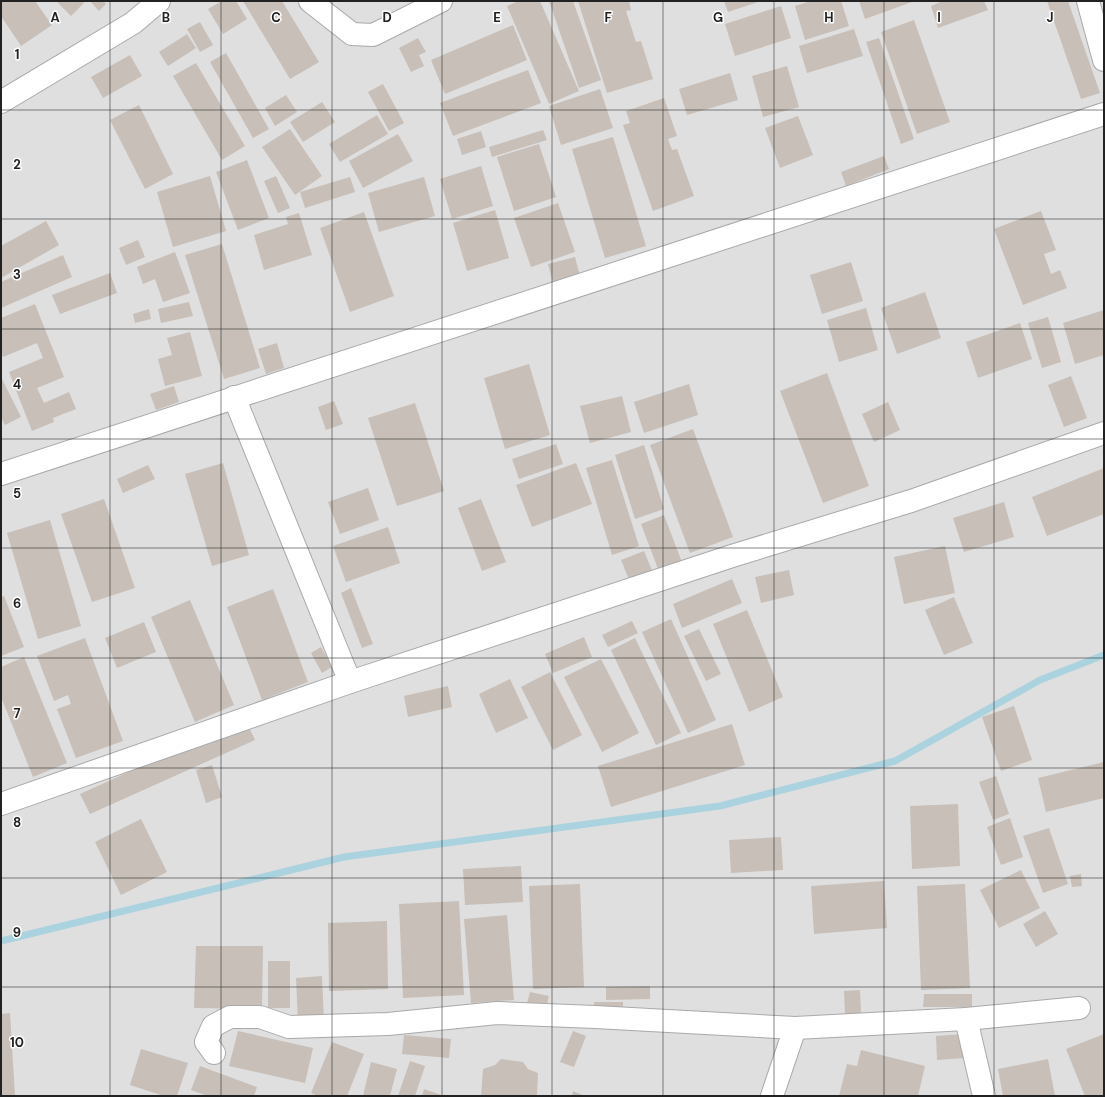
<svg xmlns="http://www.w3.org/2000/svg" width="1105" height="1097" viewBox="0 0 1105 1097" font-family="'DM Sans',sans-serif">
<rect width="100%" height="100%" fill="#f2efe9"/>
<!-- residential -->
<rect fill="#e0dfdf" x="1" y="1" width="1103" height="1095"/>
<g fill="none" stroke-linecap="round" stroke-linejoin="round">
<!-- stream -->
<path stroke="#aad3df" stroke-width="7" d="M1,941L344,857L720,806L895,761L1040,680L1104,655"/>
</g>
<!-- building -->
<g fill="#c7bfb8">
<path d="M1,1H35L52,25L21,46L1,16Z"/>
<path d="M56,1H82L84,3L71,16Z"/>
<path d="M90,1H103L106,4L99,11Z"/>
<path d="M222,1H236L247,19L223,34L208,9Z"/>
<path d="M243,1H282L319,62L290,79Z"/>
<path d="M519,1H540L579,91L549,104L507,6Z"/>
<path d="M549,1H573L601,80L579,88Z"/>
<path d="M578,1H629L631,10L626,11L636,42L641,41L653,79L607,93Z"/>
<path d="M724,1H761L728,12Z"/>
<path d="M811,1H841L849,26L805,40L795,6Z"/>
<path d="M859,1H912V2L865,19Z"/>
<path d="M943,1H984L988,10L938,28L931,6Z"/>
<path d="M1047,1H1068L1100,93L1081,99Z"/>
<path d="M781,6L791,38L735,56L725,24Z"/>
<path d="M914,20L950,122L917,134L881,32Z"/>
<path d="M200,22L213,45L200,52L187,29Z"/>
<path d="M513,25L527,60L445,94L431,60Z"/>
<path d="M854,29L863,56L807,73L799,46Z"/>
<path d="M187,34L196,48L168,66L159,52Z"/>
<path d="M418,38L426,52L419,55L424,66L411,72L399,48Z"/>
<path d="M879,38L914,139L901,144L866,42Z"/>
<path d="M226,53L269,129L253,138L210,62Z"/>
<path d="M130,55L142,76L103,98L91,77Z"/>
<path d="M196,63L245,146L222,160L173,76Z"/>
<path d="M787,66L799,107L763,117L752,76Z"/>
<path d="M528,70L541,103L453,136L440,103Z"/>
<path d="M730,73L738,100L687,115L679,89Z"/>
<path d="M383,84L404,123L389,131L368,92Z"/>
<path d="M600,89L613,128L561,145L549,106Z"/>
<path d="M286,95L297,112L275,126L265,108Z"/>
<path d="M664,98L677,136L668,139L672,150L677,149L694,196L653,211L623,125L630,123L626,111Z"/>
<path d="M322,102L335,122L303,142L290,122Z"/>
<path d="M139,105L173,174L145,189L110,120Z"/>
<path d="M377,115L388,134L340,162L329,144Z"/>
<path d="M798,116L813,155L780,168L765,128Z"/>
<path d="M290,129L322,176L295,195L262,147Z"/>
<path d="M543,130L547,140L492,157L489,147Z"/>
<path d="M481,131L486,147L462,155L457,139Z"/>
<path d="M398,134L413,161L363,188L349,161Z"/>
<path d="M613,137L646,246L605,258L572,149Z"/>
<path d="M539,144L556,197L514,211L497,157Z"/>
<path d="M884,156L889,169L846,186L841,172Z"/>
<path d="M247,160L269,218L238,230L216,172Z"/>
<path d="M481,166L493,206L452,219L440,179Z"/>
<path d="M210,176L226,231L173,247L157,192Z"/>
<path d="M276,176L290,208L278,213L264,181Z"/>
<path d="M350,177L355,192L305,208L300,192Z"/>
<path d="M424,177L435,216L379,232L368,193Z"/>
<path d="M558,203L575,252L531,267L514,218Z"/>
<path d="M495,210L509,258L467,271L453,223Z"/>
<path d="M1041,211L1056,250L1044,254L1051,274L1060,270L1067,288L1023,305L994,229Z"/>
<path d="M364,212L394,296L350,312L320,228Z"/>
<path d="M299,213L312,255L264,270L254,235L288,224L286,217Z"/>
<path d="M46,221L59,245L1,278V246Z"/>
<path d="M138,240L145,257L126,265L119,248Z"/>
<path d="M222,244L260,368L224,379L185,255Z"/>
<path d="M175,252L190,293L163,302L155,279L143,284L137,267Z"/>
<path d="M63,255L72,277L1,308V282Z"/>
<path d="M575,257L580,276L553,283L548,264Z"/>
<path d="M851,262L863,301L822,314L810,275Z"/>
<path d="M110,273L117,293L60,314L52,295Z"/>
<path d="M925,292L941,338L897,354L881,308Z"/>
<path d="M189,302L193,316L161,323L158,309Z"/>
<path d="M35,304L64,377L37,388L44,403L69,392L76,409L53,418L54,422L32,431L9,372L43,358L37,343L3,357L1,352V318Z"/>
<path d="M866,308L878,350L839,362L827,320Z"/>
<path d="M149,309L151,319L135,323L133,314Z"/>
<path d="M1104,310V355L1075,364L1063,323Z"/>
<path d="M1048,317L1061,362L1042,368L1028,323Z"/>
<path d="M1020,323L1032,359L978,378L966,342Z"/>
<path d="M190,332L202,376L165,386L158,359L172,355L167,338Z"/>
<path d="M277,343L284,368L266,374L258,349Z"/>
<path d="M529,364L550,435L505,449L484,378Z"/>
<path d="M827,373L869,486L823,503L780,391Z"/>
<path d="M1071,376L1087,418L1064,427L1048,385Z"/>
<path d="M1,379H2L21,417L5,425L1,417Z"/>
<path d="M689,384L698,415L644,433L634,402Z"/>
<path d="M174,386L179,402L156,410L150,394Z"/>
<path d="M622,396L631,432L590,443L580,406Z"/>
<path d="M334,401L343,424L326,430L318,407Z"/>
<path d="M888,402L900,430L874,442L862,414Z"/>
<path d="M415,403L444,491L397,506L368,418Z"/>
<path d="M693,429L733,537L690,553L650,445Z"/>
<path d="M556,444L563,464L519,479L512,459Z"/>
<path d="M644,445L664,509L635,519L615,455Z"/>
<path d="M612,460L639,546L612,555L586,468Z"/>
<path d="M223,463L249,555L212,566L185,474Z"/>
<path d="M576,463L592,504L532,527L516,485Z"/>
<path d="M148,465L155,479L123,493L117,479Z"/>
<path d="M1104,468V514L1047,536L1032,497Z"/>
<path d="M368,488L379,520L340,534L328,502Z"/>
<path d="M104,499L135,588L92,602L61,514Z"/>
<path d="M481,499L506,562L482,571L458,508Z"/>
<path d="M1004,502L1014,537L964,552L953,518Z"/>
<path d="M664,515L683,565L660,574L641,524Z"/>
<path d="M50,520L81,626L38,639L7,533Z"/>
<path d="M388,527L400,563L346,582L333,546Z"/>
<path d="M945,546L955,593L904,604L894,557Z"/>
<path d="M644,551L655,578L632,587L621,560Z"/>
<path d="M789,570L794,595L761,603L755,577Z"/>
<path d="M732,579L742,603L682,628L673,604Z"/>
<path d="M351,588L373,644L362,648L341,593Z"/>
<path d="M273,589L308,682L262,700L227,607Z"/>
<path d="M4,596L24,647L1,656V597Z"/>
<path d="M954,597L973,643L944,655L925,610Z"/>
<path d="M190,600L234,705L195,722L151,617Z"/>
<path d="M747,610L783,697L749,712L713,624Z"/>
<path d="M671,619L716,720L688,733L642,632Z"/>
<path d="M632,621L638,633L608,647L602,635Z"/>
<path d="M144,622L156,652L117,668L105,638Z"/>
<path d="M699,629L721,674L706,681L684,636Z"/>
<path d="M584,637L592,657L553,673L545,654Z"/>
<path d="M85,638L123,741L76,758L57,709L71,704L68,695L54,701L37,656Z"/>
<path d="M635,638L681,733L656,745L611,650Z"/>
<path d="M321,647L332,667L322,673L311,653Z"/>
<path d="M24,657L67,763L33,777L1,697V667Z"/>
<path d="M601,659L639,733L602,752L564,677Z"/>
<path d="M550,672L582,735L553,750L521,687Z"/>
<path d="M510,679L528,718L496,733L479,694Z"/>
<path d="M448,686L452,707L408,717L404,696Z"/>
<path d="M1014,706L1032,760L1001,771L982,717Z"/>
<path d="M245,719L255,740L90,814L80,794Z"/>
<path d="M732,724L745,765L611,807L598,766Z"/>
<path d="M1104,762V798L1046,812L1038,778Z"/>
<path d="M212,765L222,797L206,803L196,770Z"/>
<path d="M996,776L1009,814L993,820L979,782Z"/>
<path d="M958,804L960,866L912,869L910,806Z"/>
<path d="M1010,818L1023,857L1001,865L987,827Z"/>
<path d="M141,819L167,872L121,895L95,842Z"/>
<path d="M1049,828L1068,884L1043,893L1023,836Z"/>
<path d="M781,837L783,870L731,873L729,840Z"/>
<path d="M521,866L523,902L465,905L463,869Z"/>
<path d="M1021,870L1040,908L999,928L980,890Z"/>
<path d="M1081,874L1082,886L1072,887L1070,876Z"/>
<path d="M884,881L887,928L814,934L811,886Z"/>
<path d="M580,884L584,987L533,989L529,886Z"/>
<path d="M965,884L970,988L921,990L917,886Z"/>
<path d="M459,901L464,995L403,998L399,904Z"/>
<path d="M1045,911L1058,934L1036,947L1023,924Z"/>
<path d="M507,915L514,1000L471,1003L464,919Z"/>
<path d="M387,921L388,989L329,991L328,923Z"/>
<path d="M196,946H263L262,1009L194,1008Z"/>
<rect x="268" y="961" width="22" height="47"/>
<path d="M322,976L324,1021L298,1022L296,978Z"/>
<path d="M650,986V999L606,1000V987Z"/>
<path d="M860,990L861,1013L845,1014L844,991Z"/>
<path d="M530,992L549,996L545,1012L526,1007Z"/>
<path d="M924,994H972V1007H923Z"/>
<rect x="594" y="1002" width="29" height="11"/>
<path d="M10,1013L15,1096H1V1014Z"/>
<path d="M238,1031L313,1048L305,1083L229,1066Z"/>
<path d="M573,1031L586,1036L574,1067L560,1062Z"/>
<path d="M964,1034L965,1058L937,1060L936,1036Z"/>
<path d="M1104,1034V1096H1085L1066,1049Z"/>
<path d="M404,1035L451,1039L449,1058L402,1054Z"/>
<path d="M332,1042L364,1054L347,1096H318L311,1093Z"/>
<path d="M141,1049L188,1063L177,1096H164L130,1085Z"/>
<path d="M861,1050L925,1066L918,1096H839L847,1064L857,1066Z"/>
<path d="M501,1059L523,1062L528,1069L538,1073L537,1096H481L483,1069L495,1065Z"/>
<path d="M1048,1059L1055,1096H1003L998,1069Z"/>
<path d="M410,1061L425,1066L415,1096H398Z"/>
<path d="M371,1062L397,1069L390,1096H363Z"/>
<path d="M200,1066L257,1087L254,1096H208L191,1090Z"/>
<path d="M424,1089L444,1096H422Z"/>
<path d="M573,1091L585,1096H572Z"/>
</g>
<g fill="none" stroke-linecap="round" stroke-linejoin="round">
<defs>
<g id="minor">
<path d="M310,1L352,34L373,35L441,1"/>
<path d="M1088,1L1104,60"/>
<path d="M1,102L133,23L159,1"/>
<path d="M234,397L350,682"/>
<path d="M1,474L1104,114"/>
<path d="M1,804L350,682L732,556L911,501L1104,433"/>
<path d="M966,1019L984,1096"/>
<path d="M214,1053L206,1042L213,1026L230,1017H260L289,1027L388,1024L497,1013L595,1017L795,1028L966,1019L1079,1008"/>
<path d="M772,1096L795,1028"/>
</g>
</defs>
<!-- minor casing -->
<use href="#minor" stroke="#a9a9a9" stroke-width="24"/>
<!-- minor -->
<use href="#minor" stroke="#fff" stroke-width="22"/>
</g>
<!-- grid -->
<path fill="none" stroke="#222" stroke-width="1" stroke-opacity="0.55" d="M110,1V1096M221,1V1096M332,1V1096M442,1V1096M552,1V1096M663,1V1096M774,1V1096M884,1V1096M994,1V1096M1,110H1104M1,219H1104M1,329H1104M1,439H1104M1,548H1104M1,658H1104M1,768H1104M1,878H1104M1,987H1104"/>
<g font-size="13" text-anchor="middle" font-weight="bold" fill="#222" stroke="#fff" stroke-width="3" stroke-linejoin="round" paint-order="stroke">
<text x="55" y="22">A</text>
<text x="166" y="22">B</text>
<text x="276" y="22">C</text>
<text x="387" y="22">D</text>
<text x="497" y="22">E</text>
<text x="608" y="22">F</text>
<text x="718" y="22">G</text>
<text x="829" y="22">H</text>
<text x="939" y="22">I</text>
<text x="1050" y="22">J</text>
<text x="17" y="59">1</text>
<text x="17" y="169">2</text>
<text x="17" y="279">3</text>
<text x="17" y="389">4</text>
<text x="17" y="498">5</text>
<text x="17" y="608">6</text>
<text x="17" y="718">7</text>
<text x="17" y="827">8</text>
<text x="17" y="937">9</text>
<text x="17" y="1047">10</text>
</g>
<!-- border -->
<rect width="1105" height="1097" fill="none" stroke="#222222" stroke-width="4"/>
</svg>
